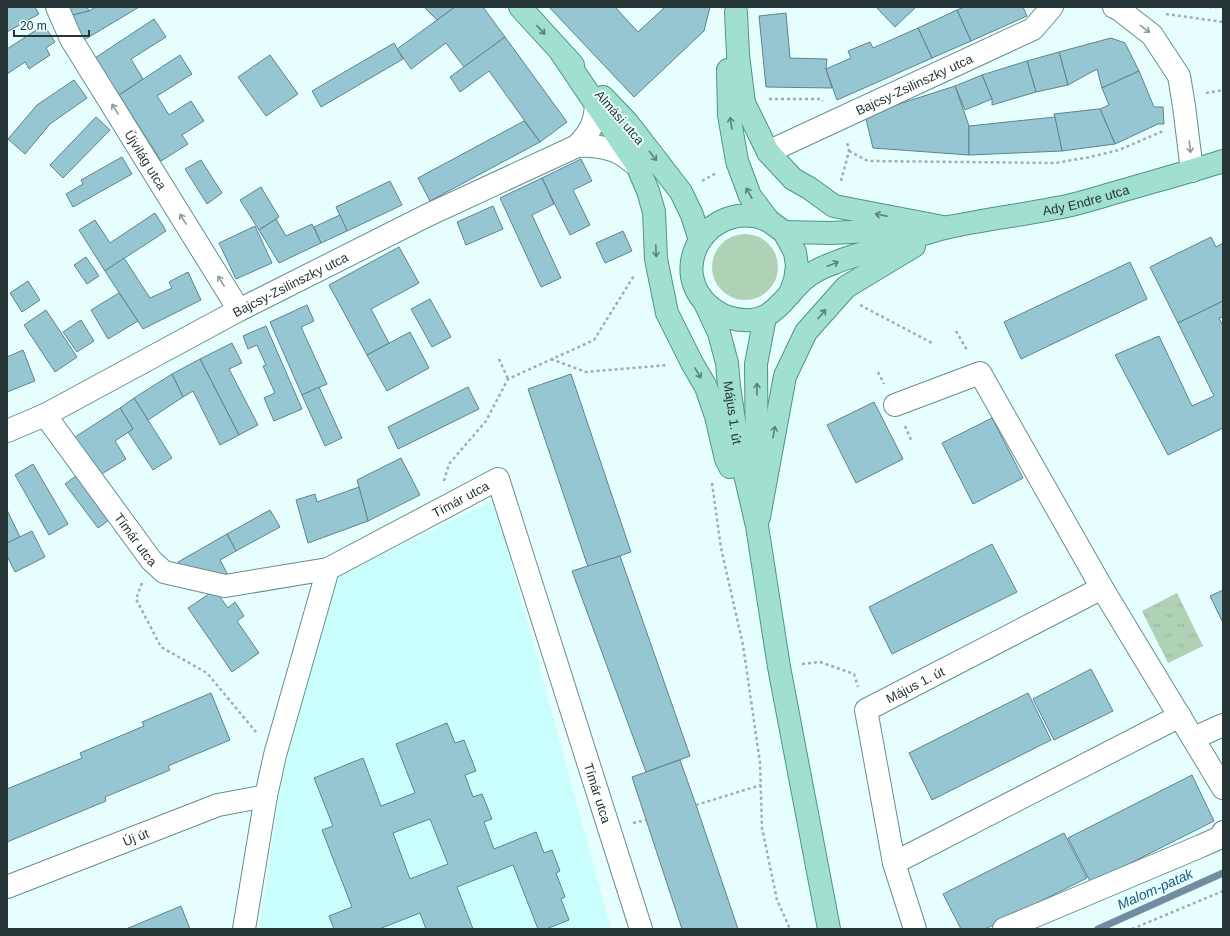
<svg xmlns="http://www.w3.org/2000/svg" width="1230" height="936" viewBox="0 0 1230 936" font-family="Helvetica,sans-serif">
<defs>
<pattern id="park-tufts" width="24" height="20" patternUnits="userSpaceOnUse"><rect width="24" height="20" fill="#afd1b6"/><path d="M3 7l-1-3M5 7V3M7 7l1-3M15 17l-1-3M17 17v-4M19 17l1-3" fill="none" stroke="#96b49d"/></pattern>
</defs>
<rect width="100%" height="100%" fill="#e6fffe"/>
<!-- built -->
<path fill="#cafefd" d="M494,500L611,929H259L282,779L336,577Z"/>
<!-- grass -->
<circle fill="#afd1b6" cx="745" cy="267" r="33"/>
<!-- park -->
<path fill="url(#park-tufts)" d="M1177,593L1203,646L1168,663L1142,611Z"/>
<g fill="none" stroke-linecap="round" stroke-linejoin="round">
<!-- stream -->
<path stroke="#708ea0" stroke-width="7" d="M1098,929L1223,873"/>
</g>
<!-- building -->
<g fill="#97c6d3" stroke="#60838c" fill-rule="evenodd">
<path d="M7,7H35L39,14L7,32Z"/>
<path d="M67,7H87L89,11L69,16Z"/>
<path d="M96,7H139L84,40L69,16L89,11Z"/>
<path d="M424,7H455L437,20Z"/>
<path d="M455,7H483L505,37L464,67L446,43L411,69L397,49Z"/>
<path d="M549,7H615L638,32L665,7H710L704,31L634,97Z"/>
<path d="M876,7H916L895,27Z"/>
<path d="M964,7H1023L1027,16L971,41L957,10Z"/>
<path d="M957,10L971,41L932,58L918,28Z"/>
<path d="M786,13L790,58L827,59L826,69L832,88L766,87L759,16Z"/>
<path d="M154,19L166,37L131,59L143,79L119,95L95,58Z"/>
<path d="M44,25L55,42L46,48L50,55L29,69L25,62L7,74V49Z"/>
<path d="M918,28L932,58L837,100L826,69L851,58L848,51L870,42L873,48Z"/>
<path d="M505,37L567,122L540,142L489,71L460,92L450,77Z"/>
<path d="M1111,38L1125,43L1139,71L1102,88L1097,69L1068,85L1059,52Z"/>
<path d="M394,43L403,59L321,107L312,91Z"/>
<path d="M1059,52L1068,85L1036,92L1027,61Z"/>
<path d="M180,55L192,74L157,96L169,115L191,101L204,121L182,135L188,144L161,161L119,95Z"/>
<path d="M270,55L298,94L266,116L238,77Z"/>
<path d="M1027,61L1036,92L992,105V99L982,75Z"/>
<path d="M1139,71L1154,107H1163L1164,124H1158L1115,144L1100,109L1109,105L1102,88Z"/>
<path d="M982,75L992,99L965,110L955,86Z"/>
<path d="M74,80L87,98L50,124L25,154L8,139L37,105Z"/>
<path d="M955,86L969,126V155L873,148L865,115Z"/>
<path d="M1098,109H1100L1115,144L1062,151L1054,114Z"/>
<path d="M96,117L110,130L63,178L50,165Z"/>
<path d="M1055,117L1062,151L969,155V126Z"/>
<path d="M524,121L540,142L430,201L418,178Z"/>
<path d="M122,157L132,174L73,207L66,194L83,184L81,180Z"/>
<path d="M581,159L592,181L573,190L590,225L570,235L542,178Z"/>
<path d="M201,160L222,193L207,204L185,169Z"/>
<path d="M542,178L554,204L532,215L561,278L541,287L500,198Z"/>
<path d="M390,181L402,205L347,231L336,207Z"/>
<path d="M261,187L279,217L259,230L240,200Z"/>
<path d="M493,206L503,229L466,245L457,222Z"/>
<path d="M155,213L166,231L105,271L79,230L95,220L110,243Z"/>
<path d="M340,215L347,231L321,243L314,227Z"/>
<path d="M276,219L286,236L312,224L321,243L279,263L259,230Z"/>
<path d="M255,226L272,263L236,279L219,243Z"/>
<path d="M623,231L632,251L605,263L596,243Z"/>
<path d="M1211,237L1216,247L1223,243V301L1178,323L1150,267Z"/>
<path d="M399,247L419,283L371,309L389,343L367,355L329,285Z"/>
<path d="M86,257L99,276L87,284L74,265Z"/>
<path d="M124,258L150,298L172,288L169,282L188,272L201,300L143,329L105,271Z"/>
<path d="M1130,262L1147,299L1021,359L1004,322Z"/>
<path d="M28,281L40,300L22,312L10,293Z"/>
<path d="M119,293L138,321L108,339L91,310Z"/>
<path d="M430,299L451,337L432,347L411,309Z"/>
<path d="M1223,301V317L1219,318L1223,326V428L1168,455L1115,355L1159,336L1192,406L1214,396L1178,323Z"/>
<path d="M307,305L314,321L301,327L327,384L302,395L270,322Z"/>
<path d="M46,310L77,357L55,372L24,325Z"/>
<path d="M81,320L94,341L77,352L63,332Z"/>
<path d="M266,326L302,409L274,421L264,398L275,393L263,366L266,365L257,345L248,349L243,336Z"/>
<path d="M410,332L429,368L387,391L367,355Z"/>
<path d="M232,343L242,363L229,369L258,425L239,435L200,359Z"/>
<path d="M23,350L35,381L7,392V357Z"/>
<path d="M200,359L239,435L220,445L193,391L183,397L172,374Z"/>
<path d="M172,374L183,397L148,420L134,398Z"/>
<path d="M571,374L631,552L588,567L528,389Z"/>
<path d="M319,387L342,438L325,446L302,395Z"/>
<path d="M468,387L479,409L398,449L388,427Z"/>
<path d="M134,398L172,458L153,470L128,432L133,429L120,408Z"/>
<path d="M874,402L903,459L856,483L827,425Z"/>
<path d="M120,408L133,429L115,441L126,459L100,475L75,437Z"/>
<path d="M992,418L1023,478L973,504L942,443Z"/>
<path d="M401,458L420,495L368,521L357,480Z"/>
<path d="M33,464L68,524L49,535L15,475Z"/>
<path d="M80,473L112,518L98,528L65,484Z"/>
<path d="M359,487L368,521L308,543L296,500L315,494L317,502Z"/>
<path d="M7,510L20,537L7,543Z"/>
<path d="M270,510L280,527L236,551L227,534Z"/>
<path d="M32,531L45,557L15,572L7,556V543Z"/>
<path d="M227,534L236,551L220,560L229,577L184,573L178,562Z"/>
<path d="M992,544L1017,592L892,654L869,607Z"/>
<path d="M620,556L690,756L646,772L572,571Z"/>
<path d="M215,590L228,608L235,602L244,616L237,621L259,653L232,672L188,608Z"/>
<path d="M1223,590V623L1210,596Z"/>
<path d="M1091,669L1113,711L1054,740L1033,699Z"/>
<path d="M211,693L230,740L168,766L170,770L105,797L106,801L7,842V789L82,758L80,753L144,726L142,722Z"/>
<path d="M1028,693L1051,740L932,800L909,753Z"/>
<path d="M447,723L455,743L464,740L476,771L465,775L473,797L482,794L492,819L484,822L494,849L536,832L544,853L552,850L560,871L556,873L565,897L561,899L569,920L546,929H538L513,865L457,887L473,929H426L420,913L379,929H334L329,916L352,907L322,830L333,826L314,778L363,758L381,806L415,793L396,744ZM430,819L448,864L410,879L393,833Z"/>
<path d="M680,760L696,805L738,929H682L632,777Z"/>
<path d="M1192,775L1214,821L1091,883L1068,838Z"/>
<path d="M1064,833L1087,878L985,929H961L943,894Z"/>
<path d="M181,906L190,929H126Z"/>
</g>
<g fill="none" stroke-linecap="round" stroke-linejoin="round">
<defs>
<g id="minor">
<path id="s1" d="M57,7L71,39L239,310"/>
<path d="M1114,7L1120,10L1152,35L1179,76L1184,106L1192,171"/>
<path d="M577,146C590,132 595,124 596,104"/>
<path id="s2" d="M768,152L1033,29L1052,7"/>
<path d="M895,405L980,373L1102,588L1223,788"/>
<path id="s3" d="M45,415L151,560L164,572L225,586L328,569L498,479L641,929"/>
<path id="s4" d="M7,431L45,415L239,310L428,215L577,146C591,145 608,147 621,154C626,157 632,162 637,165"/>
<path d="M1194,738L1223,725"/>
<path d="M894,863L1180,716"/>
<path id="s5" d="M7,887L218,805L266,796"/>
<path d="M244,929L266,796L275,755L328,569"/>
<path id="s6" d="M915,929L894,863L866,710L1102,588"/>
<path d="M1004,929L1201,846L1221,837L1223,832"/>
</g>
<g id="major">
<path d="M520,7L573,65"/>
<path d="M736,12L738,55L744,103L768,152L793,179L809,188L834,206L943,227"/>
<path d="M562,54L637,165L648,191L654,212L656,259L667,313L692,363L706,387L716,416L726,459L730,467"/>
<path d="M728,70L729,115L737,161L750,196L769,221L784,232L795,252L797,266L795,280L790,294"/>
<path d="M603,97L627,122L681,192L692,215L700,240"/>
<path id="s7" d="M769,221C764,219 758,216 753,216C701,210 670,272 709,306C715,311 723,316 731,318C770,328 779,303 803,280C812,272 823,267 834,263C853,255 875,250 895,244C912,238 930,231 949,227C988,219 1028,214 1067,206C1085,202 1103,196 1121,191C1155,181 1189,172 1223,161"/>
<path d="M784,232L831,233L911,229"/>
<path id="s8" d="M705,303L719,333L727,363L729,386L737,440L757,526L779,667L829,929"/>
<path d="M757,472L756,364L765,317"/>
<path d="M759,517L785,376L806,332L846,287L914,246"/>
</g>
</defs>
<!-- minor casing -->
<use href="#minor" stroke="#688e8e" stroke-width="24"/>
<!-- major casing -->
<use href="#major" stroke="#4e9683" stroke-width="24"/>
<!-- path -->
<g stroke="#9bb0b0" stroke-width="2.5" stroke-dasharray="3 3" stroke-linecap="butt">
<path d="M1209,7H1223"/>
<path d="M1166,14L1223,22"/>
<path d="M1206,93L1223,90"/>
<path d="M769,99H821L823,101"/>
<path d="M849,151L868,161L1056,163L1090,157L1119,150L1163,131"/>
<path d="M702,181L716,173"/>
<path d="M841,181L849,151L847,142"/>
<path d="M860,305L932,343"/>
<path d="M956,331L968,352"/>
<path d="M499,359L508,379"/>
<path d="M551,359L586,372L667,365"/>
<path d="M878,372L884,384"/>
<path d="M905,426L912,442"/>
<path d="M444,481L449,464L486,421L508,379L594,340L635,274"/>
<path d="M712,483L721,548L743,645L760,763L762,828L777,900L790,929"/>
<path d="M142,583L136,599L161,647L207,673L256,732"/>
<path d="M802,664L820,662L854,674L858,687"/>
<path d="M696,805L761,785"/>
<path d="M633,823L646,820"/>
<path d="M1132,929L1223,891"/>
</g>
<!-- minor -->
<use href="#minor" stroke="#fff" stroke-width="22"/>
<!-- major -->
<use href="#major" stroke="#a1dfce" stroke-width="22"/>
</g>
<!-- one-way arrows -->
<defs><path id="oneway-shaft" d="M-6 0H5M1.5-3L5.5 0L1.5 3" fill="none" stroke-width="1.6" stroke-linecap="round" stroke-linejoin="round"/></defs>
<g stroke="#929a9a">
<use href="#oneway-shaft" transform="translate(1145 29) rotate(37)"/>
<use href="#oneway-shaft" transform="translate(115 109) rotate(-122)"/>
<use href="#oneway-shaft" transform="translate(1190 147) rotate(83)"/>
<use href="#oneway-shaft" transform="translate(183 219) rotate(-122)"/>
<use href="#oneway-shaft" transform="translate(221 281) rotate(-122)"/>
</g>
<g stroke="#5d827a">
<use href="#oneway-shaft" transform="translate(541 30) rotate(47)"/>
<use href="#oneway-shaft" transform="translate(731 123) rotate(-99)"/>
<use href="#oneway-shaft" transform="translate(653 156) rotate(52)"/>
<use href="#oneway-shaft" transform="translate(749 193) rotate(-119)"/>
<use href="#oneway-shaft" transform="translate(881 215) rotate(-169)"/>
<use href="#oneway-shaft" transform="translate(656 251) rotate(88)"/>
<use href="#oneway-shaft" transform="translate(833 264) rotate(-22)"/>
<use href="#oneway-shaft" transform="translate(822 314) rotate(-49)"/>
<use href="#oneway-shaft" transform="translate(698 373) rotate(59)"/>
<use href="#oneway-shaft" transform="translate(757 389) rotate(-90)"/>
<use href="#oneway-shaft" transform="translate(774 432) rotate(-80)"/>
</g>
<g text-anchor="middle" stroke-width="4" stroke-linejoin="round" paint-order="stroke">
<!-- street labels -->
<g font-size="13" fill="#263636" stroke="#e6fffe">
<text dy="5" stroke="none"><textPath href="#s2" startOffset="161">Bajcsy-Zsilinszky utca</textPath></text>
<text transform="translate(620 117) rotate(49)" y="5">Almási utca</text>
<text dy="5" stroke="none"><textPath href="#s1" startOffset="177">Újvilág utca</textPath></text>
<text dy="5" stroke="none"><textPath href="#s7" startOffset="559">Ady Endre utca</textPath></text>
<text dy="5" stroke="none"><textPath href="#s4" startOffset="319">Bajcsy-Zsilinszky utca</textPath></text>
<text dy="5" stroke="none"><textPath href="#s8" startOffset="114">Május 1. út</textPath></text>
<text dy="5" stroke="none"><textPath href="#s3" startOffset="514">Tímár utca</textPath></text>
<text dy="5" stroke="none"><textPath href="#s3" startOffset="154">Tímár utca</textPath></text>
<text dy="5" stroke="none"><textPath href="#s6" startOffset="280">Május 1. út</textPath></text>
<text dy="5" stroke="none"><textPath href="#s3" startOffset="886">Tímár utca</textPath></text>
<text dy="5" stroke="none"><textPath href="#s5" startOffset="138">Új út</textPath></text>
</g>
<!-- water labels -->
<g font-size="14" font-style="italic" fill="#215b7e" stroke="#e6fffe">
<text transform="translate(1155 889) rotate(-24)" y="5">Malom-patak</text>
</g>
</g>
<!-- border -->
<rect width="1230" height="936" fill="none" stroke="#263636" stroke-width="16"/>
<!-- scale -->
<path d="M14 30v6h75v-6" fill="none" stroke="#263636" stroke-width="2"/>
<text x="20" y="30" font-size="12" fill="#263636" stroke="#e6fffe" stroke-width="3" paint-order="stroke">20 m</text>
</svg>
